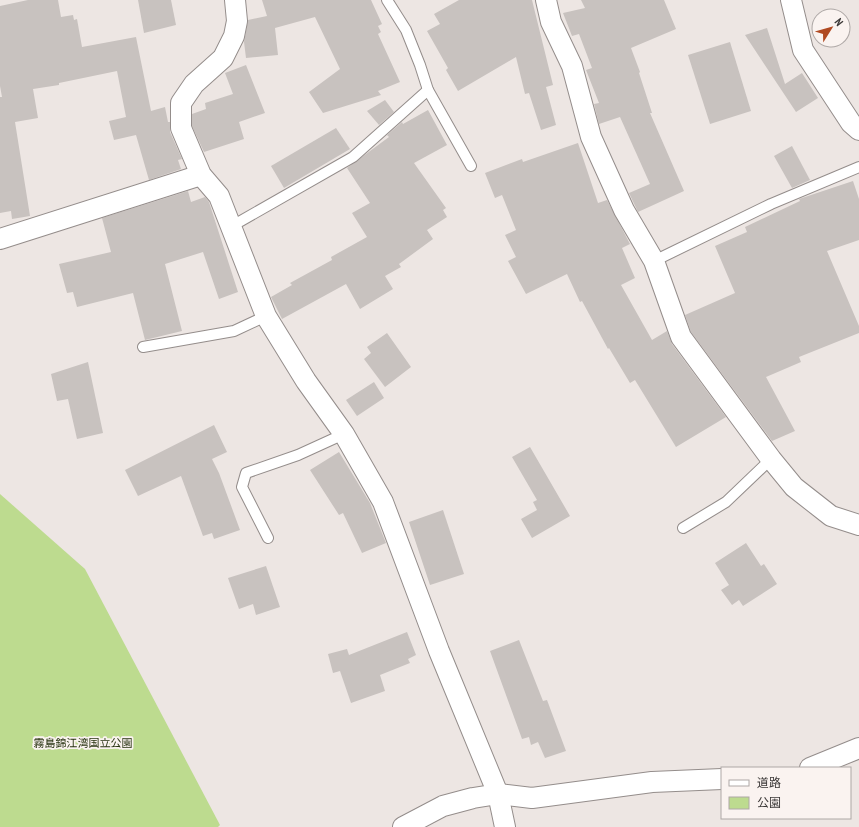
<svg xmlns="http://www.w3.org/2000/svg" width="859" height="827" viewBox="0 0 859 827" font-family="'PT Sans Narrow','Noto Sans JP',sans-serif">
<rect width="100%" height="100%" fill="#ede6e3"/>
<!-- green -->
<path fill="#bddb8f" d="M0,494L85,569L220,825L218,827H0Z"/>
<!-- building -->
<g fill="#c8c2bf">
<path d="M28,0H58L61,17L73,15L74,20L77,19L82,47L136,37L151,111L165,107L168,122H170V132L182,159L178,160L181,169L149,180L136,135L114,140L109,121L126,117L117,71L59,83V85L33,89L38,118L15,122L30,216L12,219L11,211L0,213V97H2L0,86V6Z"/>
<path d="M138,0H171L176,25L144,33Z"/>
<path d="M262,0H371L382,24L378,26L381,32L378,34L400,82L378,91L381,95L323,113L309,92L340,69L315,17L275,28L278,55L246,58L244,42L248,20L267,16Z"/>
<path d="M459,0H532L553,85L546,87L556,125L541,130L529,93L525,94L516,57L458,91L446,70L448,68L427,31L440,24L434,14Z"/>
<path d="M581,0H664L676,29L631,48L640,72L639,73L652,113H650L684,191L638,212L629,193L650,184L620,117L599,124L594,104L599,103L586,70L592,68L579,34L572,36L563,13L585,8Z"/>
<path d="M767,28L785,84L802,73L818,98L796,112L745,35Z"/>
<path d="M730,42L751,111L710,124L688,55Z"/>
<path d="M246,65L265,113L239,122L244,139L204,152L192,126V114L206,109L205,103L233,94L225,73Z"/>
<path d="M385,100L394,112L379,125L367,111Z"/>
<path d="M428,110L447,145L414,163L446,208L443,210L447,217L427,230L433,239L399,264L401,267L385,276L393,289L360,309L346,284L282,319L271,297L292,285L290,283L332,260L331,257L367,237L352,213L370,203L347,168L389,137L387,135L402,122L403,124Z"/>
<path d="M336,128L350,149L284,188L271,166Z"/>
<path d="M578,143L598,203L607,200L630,244L622,248L635,278L621,285L652,340L667,331L672,344L726,417L676,447L635,380L630,383L609,348L608,349L582,301L580,302L567,274L526,294L508,261L516,257L505,235L516,230L502,195L495,198L485,173L522,159L523,162Z"/>
<path d="M792,146L810,180L792,188L774,156Z"/>
<path d="M853,181L859,199V240L827,251L859,326V333L799,357L801,362L766,377L795,431L772,441L691,332L685,315L735,293L715,246L747,232L745,227L800,201L799,199Z"/>
<path d="M188,191L191,202L205,197L209,202L238,292L219,299L203,252L165,264L182,331L145,340L133,293L77,307L73,292L67,293L59,264L111,252L102,218Z"/>
<path d="M387,333L411,367L385,387L364,359L371,353L367,347Z"/>
<path d="M88,362L103,433L77,439L68,399L57,401L51,374Z"/>
<path d="M374,382L384,398L357,416L346,400Z"/>
<path d="M214,425L227,452L212,459L219,473L240,530L214,539L212,533L203,536L181,476L138,496L125,470Z"/>
<path d="M530,447L570,516L532,538L521,519L537,510L533,502L537,500L512,457Z"/>
<path d="M339,452L370,503L386,543L362,553L343,513L339,515L310,470Z"/>
<path d="M443,510L464,574L430,585L409,522Z"/>
<path d="M746,543L761,566L764,564L777,584L743,606L739,600L732,605L721,590L729,585L715,563Z"/>
<path d="M266,566L280,607L256,615L253,604L239,609L228,578Z"/>
<path d="M407,632L416,655L408,659L410,663L380,675L385,691L351,703L340,671L333,673L328,654L347,649L349,655Z"/>
<path d="M519,640L543,701L547,700L566,751L545,758L538,742L531,745L529,737L522,739L490,651Z"/>
</g>
<g fill="none" stroke-linecap="round" stroke-linejoin="round">
<defs>
<g id="lane">
<path d="M387,0L406,30L420,65L428,90L471,166"/>
<path d="M232,226L353,157L428,90"/>
<path d="M654,261L771,204L859,167"/>
<path d="M143,347L234,331L266,316"/>
<path d="M683,528L726,502L771,459"/>
<path d="M268,538L242,487L246,473L298,455L344,434"/>
</g>
<g id="street">
<path d="M235,0L237,21L234,36L223,58L194,84L181,103V128L201,175L219,196L266,316L306,381L344,434L383,502L439,651L498,794L505,827"/>
<path d="M546,0L551,22L572,66L591,137L624,210L654,261L681,337L771,459L794,487L831,516L859,525"/>
<path d="M791,0L803,50L851,123L859,130"/>
<path d="M0,239L201,175"/>
<path d="M810,768L859,748"/>
<path d="M403,827L443,806L473,798L498,794L532,798L652,782L722,779"/>
</g>
</defs>
<!-- lane casing -->
<use href="#lane" stroke="#948d8b" stroke-width="12"/>
<!-- street casing -->
<use href="#street" stroke="#948d8b" stroke-width="22"/>
<!-- lane -->
<use href="#lane" stroke="#fff" stroke-width="10"/>
<!-- street -->
<use href="#street" stroke="#fff" stroke-width="20"/>
</g>
<g text-anchor="middle" stroke-width="3.5" stroke-linejoin="round" paint-order="stroke">
<!-- park labels -->
<g font-size="11" fill="#273310" stroke="#faf3f0">
<text x="83" y="747">霧島錦江湾国立公園</text>
</g>
</g>
<!-- legend -->
<rect x="721" y="767" width="130" height="52" fill="#faf3f0" stroke="#aea8a6"/>
<rect x="729" y="780" width="20" height="6" fill="#ffffff" stroke="#aea8a6"/>
<text x="757" y="787" font-size="12" fill="#3b3837">道路</text>
<rect x="729" y="797" width="20" height="12" fill="#bddb8f" stroke="#aea8a6"/>
<text x="757" y="807" font-size="12" fill="#3b3837">公園</text>
<!-- north arrow -->
<g transform="translate(831 28) rotate(53)"><circle r="19" fill="#faf3f0" stroke="#aea8a6"/>
<path d="M0-3L7 15L0 10L-7 15Z" fill="#b04921"/>
<text y="-6" font-size="11" font-weight="bold" text-anchor="middle" fill="#3b3837">N</text>
</g>
</svg>
